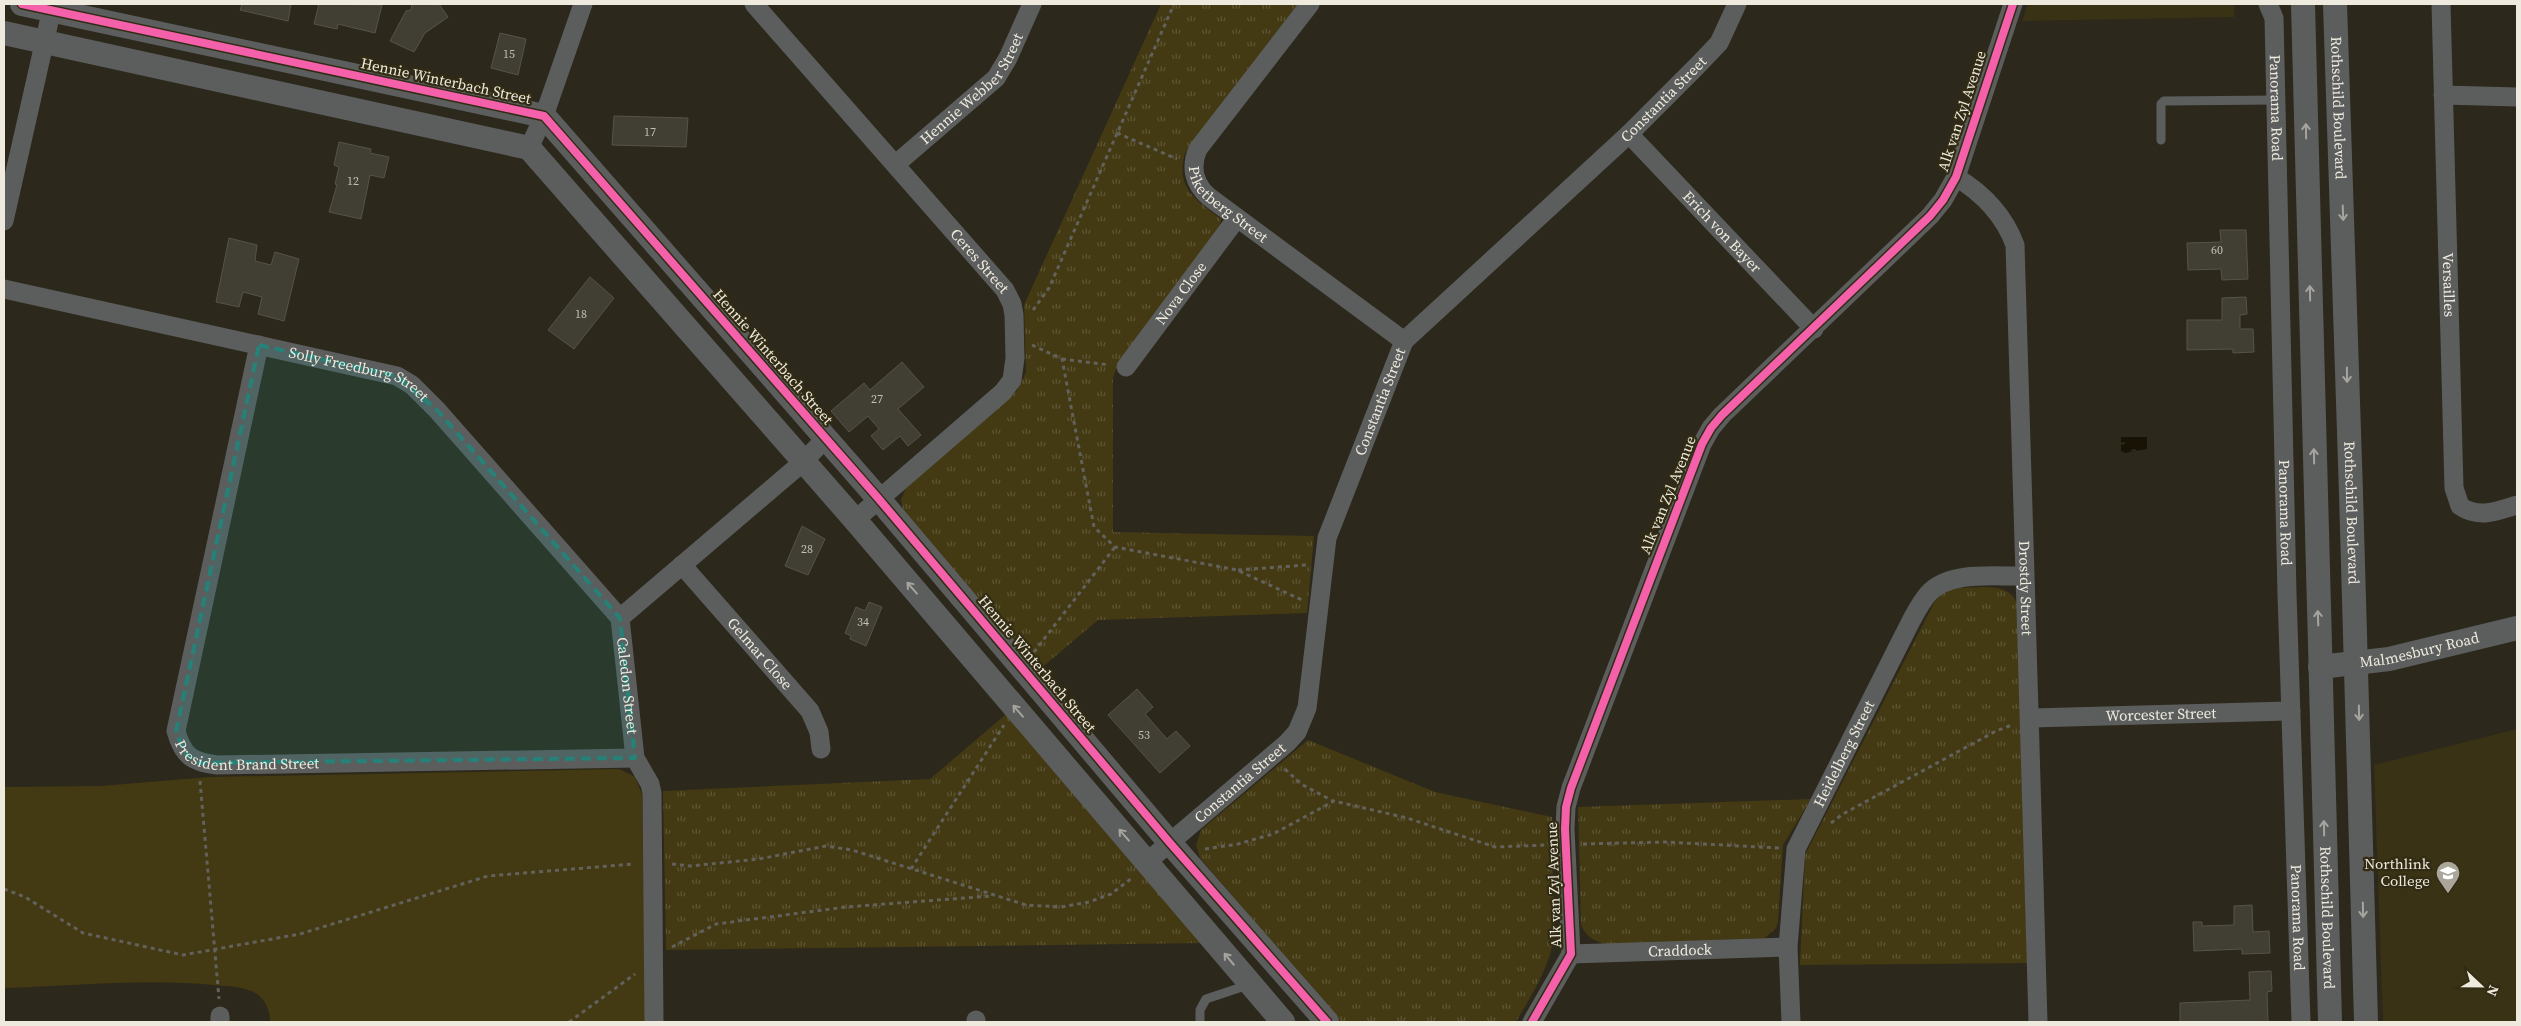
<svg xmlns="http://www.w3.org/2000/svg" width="2521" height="1026" viewBox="0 0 2521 1026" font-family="'Source Serif 4',serif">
<defs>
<pattern id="grass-tufts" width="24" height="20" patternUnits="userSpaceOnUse" patternTransform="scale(1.25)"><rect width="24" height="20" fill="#433913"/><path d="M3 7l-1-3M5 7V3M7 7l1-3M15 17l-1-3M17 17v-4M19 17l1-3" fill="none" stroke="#5e5635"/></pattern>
<pattern id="water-ripples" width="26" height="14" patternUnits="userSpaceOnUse" patternTransform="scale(1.25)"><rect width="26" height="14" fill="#181304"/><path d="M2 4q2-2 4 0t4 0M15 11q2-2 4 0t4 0" fill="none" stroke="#3a3628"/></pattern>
</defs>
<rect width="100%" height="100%" fill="#2c281b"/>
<!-- built -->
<g fill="#393215">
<path d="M2028,4H2234V17L2022,21Z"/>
<path d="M2517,729V1022H2383L2374,765Z"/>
</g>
<!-- grass -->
<g fill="url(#grass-tufts)">
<path d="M1161,4H1298L1185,153C1175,188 1196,200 1221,219L1220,226L1116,369L1113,378V532L1314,536L1307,613L1098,620L1039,670L904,513L901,500L906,488L1017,391L1026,372L1024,305Z"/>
<path d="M1957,588C1977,588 2010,581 2017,604L2027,963L1800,965L1805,855L1935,601L1944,591Z"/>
<path d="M1011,710L1203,943L666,950L663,791L930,779Z"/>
<path d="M1308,740L1435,792L1552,817L1554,937C1549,969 1532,994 1516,1022H1341L1200,858L1196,845L1201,830Z"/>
<path d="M1811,799L1783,845L1778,922L1776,928L1765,938L1605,944C1593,941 1586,936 1581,925L1578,807Z"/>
</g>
<!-- park -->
<path fill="#433913" d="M619,769L635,777L642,794L646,1022H270C270,1008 263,994 248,990C238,986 225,986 214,985C145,978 73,986 4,988V787L100,786L210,777Z"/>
<!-- water -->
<path fill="url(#water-ripples)" d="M2121,437H2147V449L2125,453L2121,451Z"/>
<!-- building -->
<g fill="#413e33" stroke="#575348">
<path d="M242,4H291L288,21L240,10Z"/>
<path d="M319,4L382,5L375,33L338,24L337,29L314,24Z"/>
<path d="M412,4H439L448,17L425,33L414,52L390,41L406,11L411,10Z"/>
<path d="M500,33L526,39L518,75L491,68Z"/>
<path d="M614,116L688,118L686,147L612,145Z"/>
<path d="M339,142L371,149L370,153L389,157L384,178L370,175L361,219L329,212L337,185L335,184L339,167L334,165Z"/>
<path d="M2220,230H2246L2248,279L2222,280L2221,269L2188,270L2187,243L2221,242Z"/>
<path d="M229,238L257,245L255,261L271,265L275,252L299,259L284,321L258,314L262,297L243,292L239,307L216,302Z"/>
<path d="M590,277L614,298L574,349L548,330Z"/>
<path d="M2246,297L2247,314L2240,315V329H2253L2254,352L2233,353V349L2187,350V320H2222V298Z"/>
<path d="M902,362L924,387L898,409L921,435L908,446L900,436L883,450L871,436L879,429L868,416L849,432L831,411L864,383L870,390Z"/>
<path d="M802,526L825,539L808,575L785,566Z"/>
<path d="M869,602L882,607L866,646L850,639L851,636L845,633L856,607L865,611Z"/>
<path d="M1137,689L1153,707L1145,714L1167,739L1176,731L1190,746L1160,773L1108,715Z"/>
<path d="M2252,905L2253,932L2269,931L2270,953L2242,954V949L2194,951L2193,922H2202V926L2234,925V906Z"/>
<path d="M2271,971L2272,991L2267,992L2268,1022H2180V1003L2250,1000L2249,972Z"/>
</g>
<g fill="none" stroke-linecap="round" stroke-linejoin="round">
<!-- path -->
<g stroke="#62615c" stroke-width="3" stroke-dasharray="4 4" stroke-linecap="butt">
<path d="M1117,133L1177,159"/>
<path d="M1033,310L1049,288L1174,4"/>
<path d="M1032,345L1062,359L1094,527L1115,547L1237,570L1302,600"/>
<path d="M1062,359L1109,365"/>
<path d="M1238,570L1306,565"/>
<path d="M1034,652L1115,547"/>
<path d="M1285,769L1301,784L1333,801"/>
<path d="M200,781L219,999"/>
<path d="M1831,823L1843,814L1996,731L2012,725"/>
<path d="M1583,844L1665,842L1779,848"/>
<path d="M1205,849L1238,844L1273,834L1334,801L1407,818L1495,847L1547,845"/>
<path d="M672,864L690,866L759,859L826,846L852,850L1026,905L1061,907L1089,902L1111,894L1132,878"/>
<path d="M911,869L1004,725"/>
<path d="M4,889L25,897L83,933L183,955L300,934L488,876L633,864"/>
<path d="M672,947L716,924L846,907L991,896"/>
<path d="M569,1022L635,974"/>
</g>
<!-- service -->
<g stroke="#5c5e5e" stroke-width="9">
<path d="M2161,140V104L2164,101L2276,100"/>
<path d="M1200,1022V1010L1206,999L1248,985"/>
</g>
<!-- minor -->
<g stroke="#5c5e5e" stroke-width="19">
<path id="s1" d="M754,4L1005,290L1012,304L1014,315L1015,358L1012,380L1003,392L855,520"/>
<path id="s2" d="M1310,4L1198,149C1190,167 1194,184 1209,197L1404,341"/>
<path id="s3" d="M2268,4L2274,18L2287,594L2301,1022"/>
<path id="s4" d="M2441,4L2454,488L2460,506C2479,519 2497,511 2517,505"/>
<path d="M2443,95L2517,97"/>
<path id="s5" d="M1629,134L1814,329"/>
<path d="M529,148L544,116L583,4"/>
<path id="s6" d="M896,164L996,78L1008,58L1032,4"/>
<path id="s7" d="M1956,177C1984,194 2004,215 2015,245C2022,504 2032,763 2038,1022"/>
<path d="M4,221L53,4"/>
<path id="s8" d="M4,289L397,376L412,385L437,410L620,618"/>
<path id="s9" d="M259,345L176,731C183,756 192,762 217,765L635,758"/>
<path id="s10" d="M1126,367L1237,218"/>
<path id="s11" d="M682,565L810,711L819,732L821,749"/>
<path id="s12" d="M620,618L635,758L650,784L652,793L654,1022"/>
<path d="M620,618L803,462L826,438"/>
<path id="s13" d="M2031,718L2291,711"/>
<path id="s14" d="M1147,862L1287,743L1297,732L1307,708L1327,538L1404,341L1629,134L1697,66L1719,43L1737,4"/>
<path id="s15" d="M1571,954L1788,947"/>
<path d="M976,1020V1022"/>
<path d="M220,1022V1016"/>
<path d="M1532,1022L1571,954L1565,829L1566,807L1571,788L1702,444L1711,428L1722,415L1930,216L1943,200L1956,177L2013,4"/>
<path id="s16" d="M1791,1022L1788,947L1796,849L1911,621C1916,612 1921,602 1928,594C1949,570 1994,577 2024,576"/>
</g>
<!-- tertiary -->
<g stroke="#5c5e5e" stroke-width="24">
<path d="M22,4L544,116L878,498L1170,843L1327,1022"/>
<path id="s17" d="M2303,4L2330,1022"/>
<path id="s18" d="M2335,4C2346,343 2358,683 2366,1022"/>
<path d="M4,33L529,148L855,520L1283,1022"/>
<path id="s19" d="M2320,667L2389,659L2517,628"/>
</g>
<defs>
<g id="cycleway">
<path d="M22,4L544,116L878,498L1170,843L1327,1022"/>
<path d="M1532,1022L1571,954L1565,829L1566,807L1571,788L1702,444L1711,428L1722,415L1930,216L1943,200L1956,177L2013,4"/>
</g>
</defs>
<!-- cycleway casing -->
<use href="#cycleway" stroke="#322c15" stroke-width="11"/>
<!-- cycleway -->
<use href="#cycleway" stroke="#f560ab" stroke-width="8"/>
</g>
<!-- one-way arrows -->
<defs><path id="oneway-shaft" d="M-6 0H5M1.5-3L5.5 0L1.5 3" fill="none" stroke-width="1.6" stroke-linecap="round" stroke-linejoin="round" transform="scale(1.25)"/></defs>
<g stroke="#a5a49e">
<use href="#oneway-shaft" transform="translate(2306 131) rotate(-91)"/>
<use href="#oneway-shaft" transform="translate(2343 213) rotate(88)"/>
<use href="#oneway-shaft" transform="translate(2310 293) rotate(-91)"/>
<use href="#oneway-shaft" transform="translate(2347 375) rotate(89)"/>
<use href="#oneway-shaft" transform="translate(2314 456) rotate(-91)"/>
<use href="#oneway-shaft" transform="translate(912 588) rotate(-131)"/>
<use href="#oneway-shaft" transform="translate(2318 618) rotate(-92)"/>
<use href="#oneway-shaft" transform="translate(1018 711) rotate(-131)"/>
<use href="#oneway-shaft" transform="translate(2359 713) rotate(89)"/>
<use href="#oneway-shaft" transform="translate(2324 828) rotate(-91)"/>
<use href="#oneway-shaft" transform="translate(1124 835) rotate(-131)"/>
<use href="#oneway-shaft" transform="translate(2363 910) rotate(89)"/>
<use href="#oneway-shaft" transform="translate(1229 959) rotate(-130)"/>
</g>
<!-- marked area -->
<path fill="#258279" fill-opacity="0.2" stroke="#258279" stroke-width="4" stroke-dasharray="10 6" stroke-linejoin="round" d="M259,345L397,376L437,410L620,618L635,758L198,763L184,752L176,731Z"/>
<!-- icons -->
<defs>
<symbol id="university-pin" viewBox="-11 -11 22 30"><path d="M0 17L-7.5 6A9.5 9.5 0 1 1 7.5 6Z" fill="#aaa699" stroke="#322c15"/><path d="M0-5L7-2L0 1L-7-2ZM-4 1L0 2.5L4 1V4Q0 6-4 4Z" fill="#fff"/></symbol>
</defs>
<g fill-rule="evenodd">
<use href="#university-pin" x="2434" y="859" width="28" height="38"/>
</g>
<g text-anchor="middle" stroke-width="4.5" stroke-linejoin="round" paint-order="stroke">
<!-- number labels -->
<g font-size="12" fill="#c3bfb2">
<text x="509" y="58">15</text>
<text x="650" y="136">17</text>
<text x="353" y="185">12</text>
<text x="2217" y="254">60</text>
<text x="581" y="318">18</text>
<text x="877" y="403">27</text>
<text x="807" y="553">28</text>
<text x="863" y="626">34</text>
<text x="1144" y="739">53</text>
</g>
<!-- street labels -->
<g font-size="15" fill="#eeeadd" stroke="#322c15">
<text transform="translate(446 81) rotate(12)" y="5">Hennie Winterbach Street</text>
<text dy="5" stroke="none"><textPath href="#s6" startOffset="108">Hennie Webber Street</textPath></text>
<text dy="5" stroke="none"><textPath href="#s14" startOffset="962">Constantia Street</textPath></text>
<text dy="5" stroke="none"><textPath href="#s3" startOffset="105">Panorama Road</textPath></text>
<text dy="5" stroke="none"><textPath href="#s18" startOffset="104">Rothschild Boulevard</textPath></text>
<text transform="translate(1962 111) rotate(-72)" y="5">Alk van Zyl Avenue</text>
<text dy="5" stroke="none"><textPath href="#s2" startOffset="254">Piketberg Street</textPath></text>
<text dy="5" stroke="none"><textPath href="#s5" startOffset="135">Erich von Bayer</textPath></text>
<text dy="5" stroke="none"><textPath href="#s1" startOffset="342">Ceres Street</textPath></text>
<text dy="5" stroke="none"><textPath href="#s4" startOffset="281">Versailles</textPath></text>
<text dy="5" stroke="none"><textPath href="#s10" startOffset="92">Nova Close</textPath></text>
<text transform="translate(773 357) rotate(49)" y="5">Hennie Winterbach Street</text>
<text dy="5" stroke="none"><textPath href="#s8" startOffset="366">Solly Freedburg Street</textPath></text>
<text dy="5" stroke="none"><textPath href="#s14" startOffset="542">Constantia Street</textPath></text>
<text transform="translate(1668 495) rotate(-68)" y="5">Alk van Zyl Avenue</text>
<text dy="5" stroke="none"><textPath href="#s3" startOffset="510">Panorama Road</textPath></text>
<text dy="5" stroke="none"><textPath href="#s18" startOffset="509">Rothschild Boulevard</textPath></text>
<text dy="5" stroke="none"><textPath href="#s7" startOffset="435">Drostdy Street</textPath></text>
<text dy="5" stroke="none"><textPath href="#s19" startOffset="101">Malmesbury Road</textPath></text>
<text dy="5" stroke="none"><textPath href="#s11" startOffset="118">Gelmar Close</textPath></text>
<text transform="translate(1037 664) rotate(50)" y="5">Hennie Winterbach Street</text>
<text dy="5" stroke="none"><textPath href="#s12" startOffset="68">Caledon Street</textPath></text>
<text dy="5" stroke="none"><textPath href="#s13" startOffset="130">Worcester Street</textPath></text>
<text dy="5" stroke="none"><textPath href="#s9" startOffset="480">President Brand Street</textPath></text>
<text dy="5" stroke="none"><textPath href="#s16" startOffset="280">Heidelberg Street</textPath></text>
<text dy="5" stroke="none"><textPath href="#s14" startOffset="122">Constantia Street</textPath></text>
<text transform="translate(1554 885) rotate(-92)" y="5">Alk van Zyl Avenue</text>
<text dy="5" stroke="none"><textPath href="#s3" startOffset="915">Panorama Road</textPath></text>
<text dy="5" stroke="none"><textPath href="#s17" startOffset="914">Rothschild Boulevard</textPath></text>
<text dy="5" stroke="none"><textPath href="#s15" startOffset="109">Craddock</textPath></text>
</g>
<!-- poi labels -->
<g font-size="15" fill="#eeeadd" stroke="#322c15" text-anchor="end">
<text x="2430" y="869">Northlink<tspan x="2430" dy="17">College</tspan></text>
</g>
</g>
<!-- border -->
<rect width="2521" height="1026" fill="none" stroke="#eeeadd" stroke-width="10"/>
<!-- north arrow -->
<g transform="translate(2481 986) rotate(112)" stroke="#322c15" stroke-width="4" paint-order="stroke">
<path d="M0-4L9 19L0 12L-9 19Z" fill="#eeeadd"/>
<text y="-8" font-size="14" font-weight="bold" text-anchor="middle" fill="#eeeadd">N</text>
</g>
</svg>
